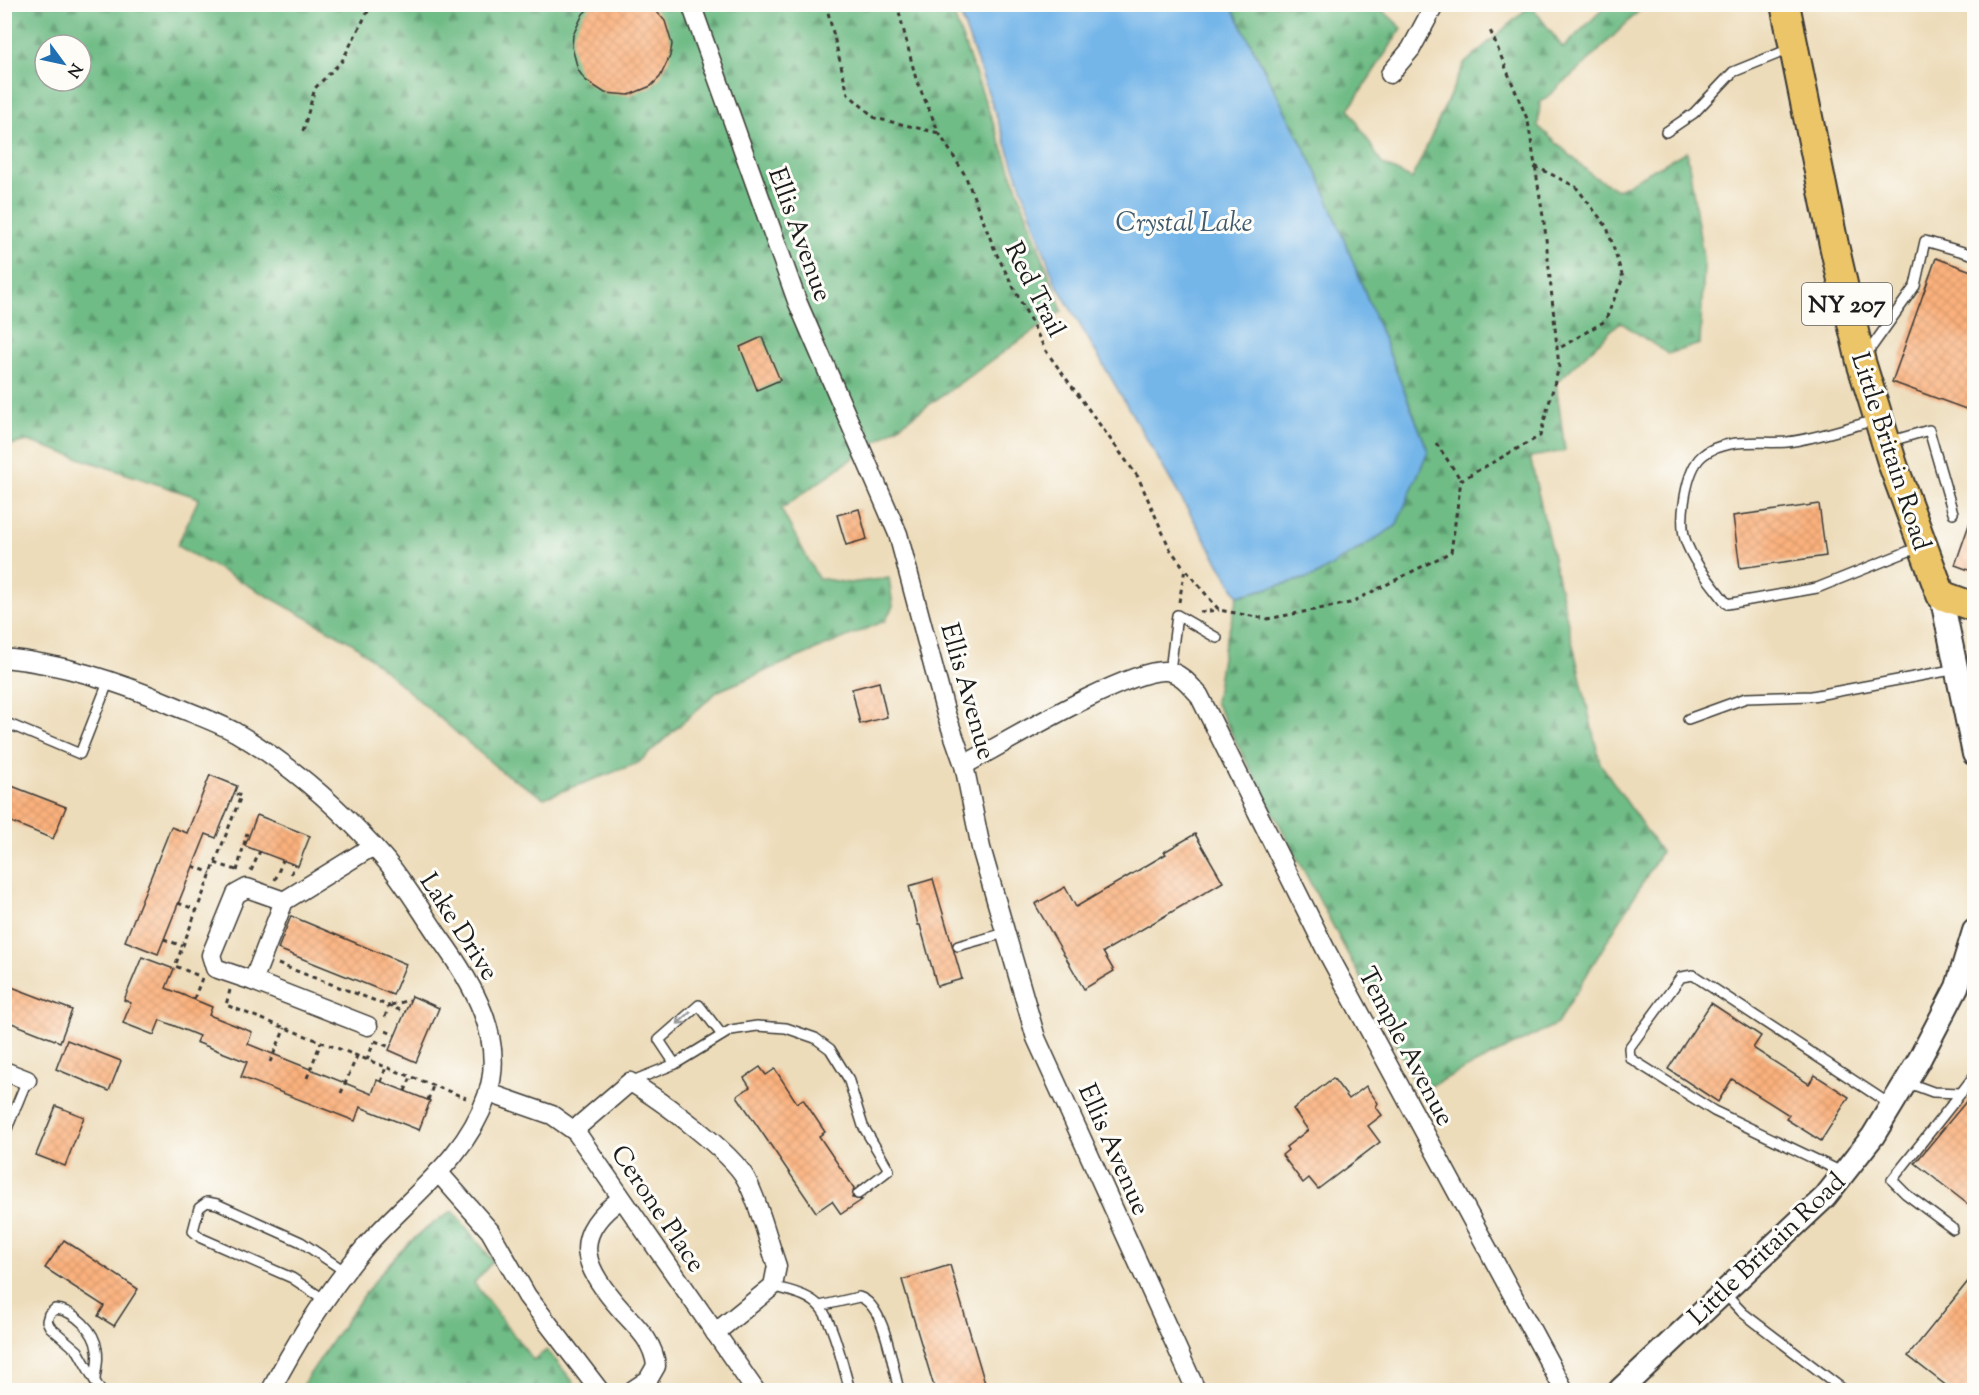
<svg xmlns="http://www.w3.org/2000/svg" width="1979" height="1395" viewBox="0 0 1979 1395" font-family="'Sorts Mill Goudy',serif">
<defs>
<pattern id="forest-firs" width="22" height="20" patternUnits="userSpaceOnUse" patternTransform="scale(1.5)"><rect width="22" height="20" fill="#6fbc86"/><path d="M5 1l3.5 6h-7zM16 11l3.5 6h-7z" fill="#5a986d"/></pattern>
<pattern id="building-cross-hatch" width="8" height="8" patternUnits="userSpaceOnUse" patternTransform="scale(1.5)"><rect width="8" height="8" fill="#fbb17d"/><path d="M0 0l8 8M0 8l8-8" fill="none" stroke="#d7986b"/></pattern>
</defs>
<rect width="100%" height="100%" fill="#fdfcf7"/>
<filter id="ink" filterUnits="userSpaceOnUse"><feTurbulence type="fractalNoise" baseFrequency=".0167" numOctaves="2"/><feDisplacementMap in="SourceGraphic" scale="12" xChannelSelector="R" yChannelSelector="G"/><feConvolveMatrix kernelMatrix="1 2 1 2 8 2 1 2 1" color-interpolation-filters="sRGB"/></filter>
<filter id="wash" filterUnits="userSpaceOnUse"><feTurbulence type="fractalNoise" baseFrequency=".008" numOctaves="4" result="noise"/><feDisplacementMap in="SourceGraphic" scale="24" xChannelSelector="R" yChannelSelector="G"/><feGaussianBlur stdDeviation="1.35" result="paint"/><feColorMatrix in="noise" values="0 0 0 0 0 0 0 0 0 0 0 0 0 0 0 0 0 1.4 0 .05"/><feComposite in="paint" operator="in"/></filter>
<g filter="url(#wash)">
<rect width="100%" height="100%" fill="#eddcba"/>
<!-- forest -->
<g fill="url(#forest-firs)" stroke="#466c51" stroke-width="1.5" fill-rule="evenodd">
<path d="M4,5H950L1062,311L781,509L818,578L849,583L889,578L893,606L885,621L718,691L638,763L544,798L502,772L354,644L177,546L199,498L28,441L5,446ZM45,45H81V81H45Z"/>
<path d="M1231,5H1377L1402,28L1349,109L1382,164L1412,179L1464,64L1531,5L1563,48L1607,5H1645L1586,63L1540,103L1538,126L1593,176L1617,190L1687,151L1704,265L1700,344L1668,354L1620,322L1556,383L1565,451L1530,457L1600,763L1661,852L1557,1024L1420,1091L1215,702L1223,651L1238,596L1315,576L1428,451L1320,179Z"/>
<path d="M453,1211L493,1261L474,1283L533,1360L547,1350L580,1390H301L307,1378C349,1318 387,1247 453,1211Z"/>
</g>
<!-- water -->
<path fill="#74b6e9" stroke="#486982" stroke-width="1.5" d="M957,5H1231L1320,179L1428,451L1396,526L1315,576L1238,596L1055,282Z"/>
<g id="blocks">
<!-- building -->
<g fill="url(#building-cross-hatch)">
<path d="M593,4H650L665,21L672,44L670,56L660,77L651,86L629,95L605,93L585,80L578,70L572,47L573,35L583,14Z"/>
<path d="M1936,258L1974,272V412L1892,382Z"/>
<path d="M762,337L780,380L757,390L740,347Z"/>
<path d="M1819,504L1826,556L1740,568L1733,516Z"/>
<path d="M859,509L867,539L846,545L837,515Z"/>
<path d="M1972,516L1974,517V572L1955,565Z"/>
<path d="M879,682L887,717L860,724L852,689Z"/>
<path d="M210,775L237,786L216,838L206,834L158,954L125,941L171,827L187,833Z"/>
<path d="M4,783L66,807L53,839L4,819Z"/>
<path d="M257,815L310,836L298,866L245,846Z"/>
<path d="M1195,834L1223,882L1103,952L1114,971L1084,989L1035,904L1065,887L1076,907L1166,854L1164,852Z"/>
<path d="M933,879L962,979L937,986L920,925H918L909,886Z"/>
<path d="M291,916L406,964L393,995L278,949Z"/>
<path d="M142,957L174,969L166,988L212,1007L209,1015L252,1032L248,1044L372,1094L377,1080L430,1101L419,1130L360,1107L355,1121L241,1077L247,1062L196,1042L199,1036L160,1020L154,1035L123,1023L131,1003L124,1000Z"/>
<path d="M4,984L72,1010L60,1042L4,1020Z"/>
<path d="M412,996L439,1008L416,1062L389,1050Z"/>
<path d="M1711,1003L1761,1036L1753,1048L1809,1084L1815,1075L1849,1097L1821,1141L1786,1119L1789,1115L1732,1079L1718,1102L1668,1069Z"/>
<path d="M67,1040L121,1061L109,1091L56,1069Z"/>
<path d="M760,1067L766,1075L775,1069L797,1103L803,1099L825,1132L819,1136L854,1188L852,1198L862,1200L841,1214L832,1201L816,1212L737,1096L750,1087L744,1078Z"/>
<path d="M1333,1078L1349,1099L1366,1086L1378,1103L1376,1107L1382,1115L1368,1126L1380,1142L1318,1189L1309,1178L1303,1183L1282,1155L1288,1150L1286,1147L1308,1130L1293,1109Z"/>
<path d="M1974,1092V1209L1915,1163Z"/>
<path d="M56,1106L84,1117L65,1166L36,1155Z"/>
<path d="M64,1240L138,1289L114,1326L98,1316L104,1306L45,1268Z"/>
<path d="M950,1265L987,1390H935L902,1280Z"/>
<path d="M1974,1274V1390H1952L1908,1356Z"/>
</g>
</g>
</g>
<g filter="url(#ink)">
<use href="#blocks" fill-opacity="0" stroke="#3b3934" stroke-width="1.5"/>
<g fill="none" stroke-linecap="round" stroke-linejoin="round">
<defs>
<g id="service">
<path d="M1666,132L1694,113L1733,72L1792,48"/>
<path d="M1866,355L1915,286L1925,241L1974,255"/>
<path d="M1876,420C1848,427 1816,439 1787,442C1761,444 1724,437 1702,456C1686,470 1679,519 1685,539C1693,563 1712,584 1727,604L1817,588L1919,547"/>
<path d="M1888,442L1929,430L1953,513"/>
<path d="M1170,671L1177,615L1217,638"/>
<path d="M1688,719L1746,698L1812,696L1957,669"/>
<path d="M4,722L80,754L109,680"/>
<path d="M958,946L1005,933"/>
<path d="M675,1064L659,1040L699,1005L722,1035"/>
<path d="M630,1082L675,1064L731,1030L757,1026L786,1028L815,1038L830,1049L848,1078L863,1126L889,1170L858,1194"/>
<path d="M1906,1082L1933,1092L1961,1093L1974,1076"/>
<path d="M4,1136L27,1080"/>
<path d="M1844,1173L1714,1111L1630,1058L1629,1048L1681,977L1693,975L1891,1105"/>
<path d="M1953,1229L1906,1194L1892,1180L1961,1093"/>
<path d="M773,1286C788,1291 809,1294 820,1307C833,1321 844,1370 850,1390"/>
<path d="M1723,1292L1743,1313L1844,1390"/>
<path d="M325,1300L292,1278L201,1238L193,1231L199,1208L207,1202L217,1204L301,1242L346,1272"/>
<path d="M820,1306L859,1297C885,1304 892,1366 899,1390"/>
<path d="M95,1379C96,1370 99,1359 97,1350C95,1331 74,1310 55,1309L49,1314L47,1321L50,1327L78,1351L100,1390"/>
</g>
<g id="minor">
<path d="M691,4L797,301L898,534L946,714L964,765L981,848L1036,1038L1196,1390"/>
<path d="M1390,74L1411,49L1435,4"/>
<path d="M4,658C64,664 116,681 170,704C191,713 215,721 235,732C290,764 341,809 383,857C404,881 421,911 439,937C471,981 507,1039 487,1096C466,1159 409,1197 366,1246C329,1290 297,1340 271,1390"/>
<path d="M964,765C1003,744 1129,668 1166,671C1180,672 1190,685 1199,695L1326,950L1564,1390"/>
<path d="M253,981L215,968L211,955L236,894L247,888L284,901"/>
<path d="M368,1026L253,981L284,901L373,846"/>
<path d="M4,1071L27,1080"/>
<path d="M489,1093L552,1115L576,1132L755,1390"/>
<path d="M574,1130L630,1082C658,1098 732,1152 746,1179C760,1205 767,1238 777,1266L773,1286L715,1333"/>
<path d="M438,1172L490,1231L527,1296L599,1390"/>
<path d="M621,1199C567,1237 585,1269 623,1312C638,1328 654,1343 656,1366L648,1380L633,1390"/>
</g>
<g id="tertiary">
<path d="M1941,595L1974,754"/>
<path d="M1620,1390L1825,1197L1873,1136L1919,1060L1957,987L1974,931"/>
</g>
<path id="primary" d="M1785,4L1834,245L1861,362L1893,465L1941,595L1974,607"/>
</defs>
<!-- service casing -->
<use href="#service" stroke="#3b3934" stroke-width="12"/>
<!-- minor casing -->
<use href="#minor" stroke="#3b3934" stroke-width="21"/>
<!-- tertiary casing -->
<use href="#tertiary" stroke="#3b3934" stroke-width="26"/>
<!-- primary casing -->
<use href="#primary" stroke="#3b3934" stroke-width="32"/>
<!-- path -->
<g stroke="#3b3934" stroke-width="3" stroke-dasharray="4.5 4.5" stroke-linecap="butt">
<path d="M826,4L848,94L875,118L939,133"/>
<path d="M897,4L916,79L939,133L965,175L996,253L1046,351L1138,477L1170,549L1185,569"/>
<path d="M303,131L315,88L342,61L368,11L375,4"/>
<path d="M1535,166L1576,187L1607,227L1623,278L1605,321L1558,349"/>
<path d="M1436,443L1461,480"/>
<path d="M1179,602L1185,569L1219,610L1267,619L1350,603L1451,552L1461,480L1540,436L1559,367L1545,229L1528,121L1490,30"/>
<path d="M1200,612L1219,610"/>
<path d="M215,863L239,871"/>
<path d="M193,866L211,873"/>
<path d="M237,871L247,833"/>
<path d="M251,871L260,851"/>
<path d="M291,874L295,865"/>
<path d="M275,880L283,860"/>
<path d="M178,903L197,910"/>
<path d="M164,939L182,946"/>
<path d="M278,964L405,1012"/>
<path d="M197,975L175,966L241,796L234,793"/>
<path d="M230,990L226,1005L466,1098"/>
<path d="M194,999L202,978"/>
<path d="M391,1005L410,1000"/>
<path d="M385,1017L389,1005"/>
<path d="M386,1031L395,1035"/>
<path d="M375,1041L390,1047"/>
<path d="M367,1060L374,1042"/>
<path d="M270,1062L285,1028"/>
<path d="M307,1078L321,1042"/>
<path d="M381,1082L386,1067"/>
<path d="M405,1091L411,1077"/>
<path d="M341,1093L357,1056"/>
<path d="M428,1100L433,1086"/>
</g>
<!-- service -->
<use href="#service" stroke="#fff" stroke-width="9"/>
<!-- minor -->
<use href="#minor" stroke="#fff" stroke-width="18"/>
<!-- tertiary -->
<use href="#tertiary" stroke="#fff" stroke-width="22"/>
<!-- primary -->
<use href="#primary" stroke="#edc569" stroke-width="28"/>
</g>
<!-- one-way arrows -->
<defs><path id="oneway-shaft" d="M-6 0H5M1.5-3L5.5 0L1.5 3" fill="none" stroke-width="1.6" stroke-linecap="round" stroke-linejoin="round" transform="scale(1.5)"/></defs>
<use stroke="#999" href="#oneway-shaft" transform="translate(684 1018) rotate(138)"/>
</g>
<g text-anchor="middle" stroke-width="6" stroke-linejoin="round" paint-order="stroke">
<!-- shield labels -->
<rect fill="#fdfcf7" stroke="#605f5e" stroke-width="1.5" x="1802" y="283" width="90" height="42" rx="4.5"/>
<g font-size="24" font-weight="bold" fill="#1c1c1c">
<text x="1847" y="312">NY 207</text>
</g>
<!-- street labels -->
<g font-size="26" fill="#1c1c1c" stroke="#fdfcf7">
<text transform="translate(801 234) rotate(70)" y="9">Ellis Avenue</text>
<text transform="translate(1036 289) rotate(63)" y="9">Red Trail</text>
<text transform="translate(1892 451) rotate(72)" y="9">Little Britain Road</text>
<text transform="translate(969 691) rotate(74)" y="9">Ellis Avenue</text>
<text transform="translate(460 926) rotate(57)" y="9">Lake Drive</text>
<text transform="translate(1407 1046) rotate(62)" y="9">Temple Avenue</text>
<text transform="translate(1115 1149) rotate(66)" y="9">Ellis Avenue</text>
<text transform="translate(659 1208) rotate(56)" y="9">Cerone Place</text>
<text transform="translate(1766 1248) rotate(-44)" y="9">Little Britain Road</text>
</g>
<!-- water labels -->
<g font-size="27" font-style="italic" fill="#3f5a6e" stroke="#fdfcf7">
<text x="1184" y="231">Crystal Lake</text>
</g>
</g>
<!-- margin -->
<rect width="1979" height="1395" fill="none" stroke="#fdfcf7" stroke-width="24"/>
<!-- north arrow -->
<g transform="translate(63 63) rotate(123)"><circle r="28" fill="#fdfcf7" stroke="#a3a29f" stroke-width="1.5"/>
<path d="M0-4.5L10 22L0 15L-10 22Z" fill="#1f6fb2"/>
<text y="-9" font-size="16" font-weight="bold" text-anchor="middle" fill="#1c1c1c">N</text>
</g>
</svg>
